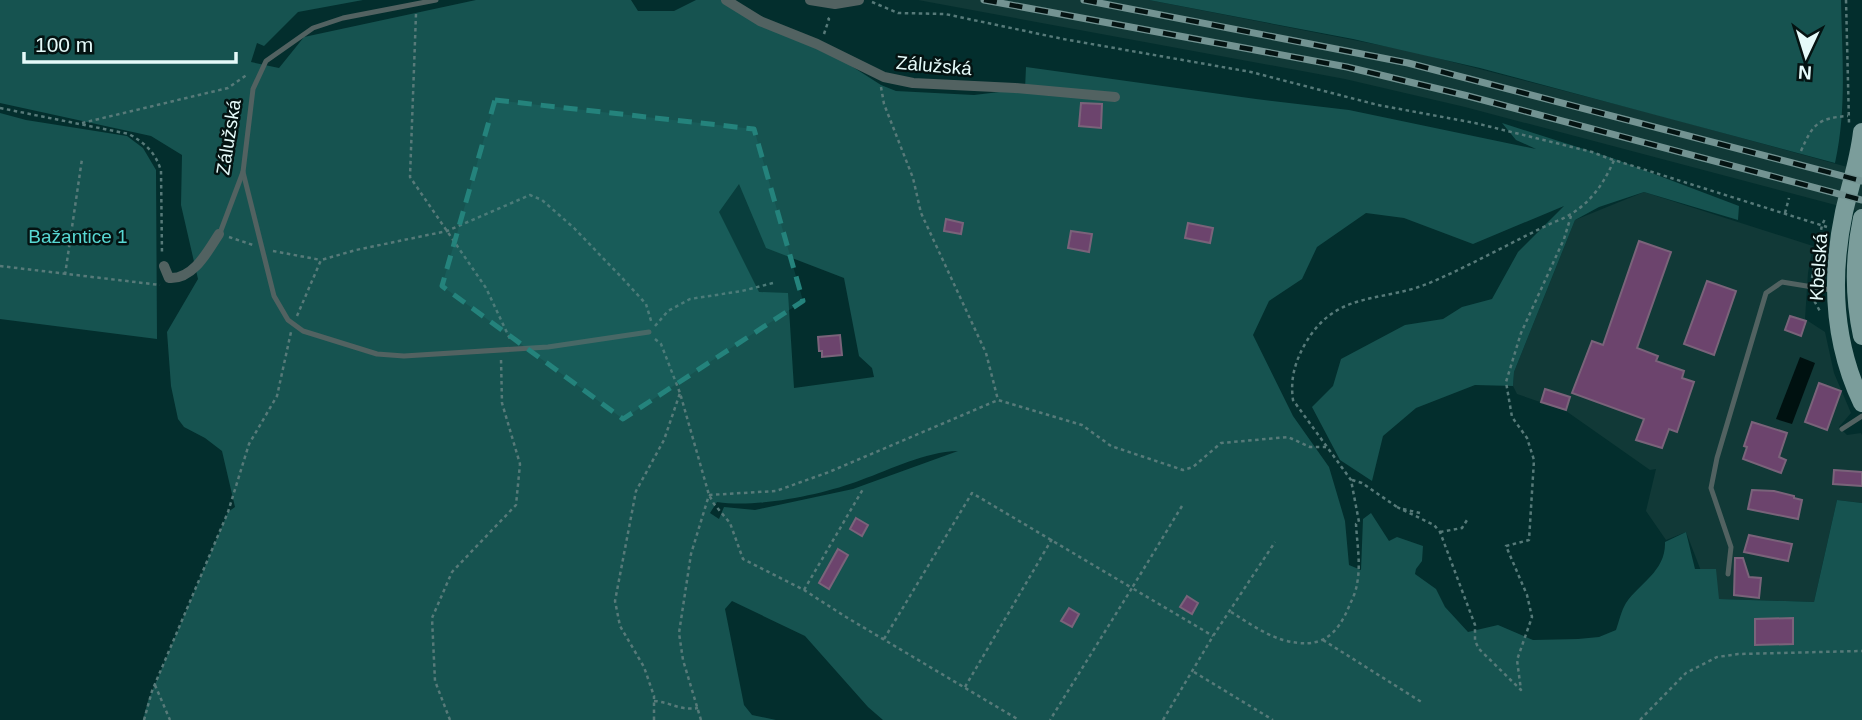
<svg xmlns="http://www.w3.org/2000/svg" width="1862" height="720" viewBox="0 0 1862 720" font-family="Helvetica,sans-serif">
<rect width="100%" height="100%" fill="#032e2d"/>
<!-- built -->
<g fill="#113937">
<path d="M918,0H1149L1410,51L1658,115L1862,171V212L1465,107L1345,79Z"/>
<path d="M1644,192L1813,246L1808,273L1805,319L1825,332L1834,373L1851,413L1839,427L1847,435L1861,433L1862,435V503L1837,500L1814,602L1719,599L1701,571L1686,532L1666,540L1646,511L1656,469L1650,470L1566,411L1517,394L1513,386L1514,372L1575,220Z"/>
</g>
<!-- green -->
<g fill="#165350" fill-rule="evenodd">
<path d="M0,0H363L298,12L264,46L257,43L251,62L279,68L304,37L476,0H631L638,11H674L696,0H727L817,44L881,85L896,91L974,95L1025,89L1026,67L1256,99L1349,110L1536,149L1516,140L1502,123L1612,158L1739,206L1738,220L1644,192L1599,207L1575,220L1514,372L1513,386L1475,385L1416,408L1383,436L1372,481L1340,460L1312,407L1333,386L1341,359L1405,325L1443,319L1462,307L1492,299L1518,252L1564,206L1473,244L1404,218L1366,213L1317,247L1302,279L1269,301L1253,335L1293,416L1329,467L1345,521L1349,565L1361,570L1363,519L1371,513L1389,541L1397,537L1423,546L1422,561L1416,569L1415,574L1436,589L1445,607L1468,632L1498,625L1533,640L1578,639L1599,637L1616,630C1619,622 1621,611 1626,603C1640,583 1666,571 1665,542L1686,532L1695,569H1716L1719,599L1814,602L1837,500L1862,503V720H883L868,707L805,636L732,601L725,609L744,705L752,715L776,720H143L148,701L228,512L235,507L222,451L205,438L184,427L178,419L171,386L167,332L198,279L181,205L182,155L151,136L0,103ZM739,184L766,248L844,278L859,356L872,368L874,377L794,388L788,293L759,292L719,212ZM958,451L853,489L755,510L724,507L719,519L710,513L717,502C758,508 822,495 861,480C892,469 924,452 958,451Z"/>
<path d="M1149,0H1841C1842,55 1847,109 1835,163L1480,68L1353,39Z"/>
<path d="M0,113L26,120L127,136L143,148L156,170L157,339L0,319Z"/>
</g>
<!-- water -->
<path fill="#001110" d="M1800,357L1815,363L1792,424L1776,419Z"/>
<!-- building -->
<g fill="#6c446d" stroke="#7a637a" stroke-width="2">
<path d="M1081,103L1102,104L1101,128L1079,126Z"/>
<path d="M946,219L963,223L961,234L944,231Z"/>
<path d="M1188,223L1213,228L1210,243L1185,238Z"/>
<path d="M1071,231L1092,234L1089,252L1068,248Z"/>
<path d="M1639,241L1671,252L1637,348L1658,356L1656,361L1684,371L1682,378L1694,382L1677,432L1669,429L1662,448L1636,440L1644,419L1572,393L1592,341L1603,345Z"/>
<path d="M1707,281L1736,291L1714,355L1684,344Z"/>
<path d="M1790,316L1806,321L1801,336L1785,330Z"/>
<path d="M840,335L842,355L822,357V351H819L818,337Z"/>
<path d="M1819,383L1841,391L1827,430L1805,422Z"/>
<path d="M1545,389L1570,397L1566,410L1541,402Z"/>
<path d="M1752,422L1787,433L1779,457L1786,460L1781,473L1743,459L1747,447L1744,446Z"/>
<path d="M1834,470L1862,472V486L1833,484Z"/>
<path d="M1752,490L1774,491L1794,496V498L1802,500L1798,519L1748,509Z"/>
<path d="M856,518L868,525L862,536L850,529Z"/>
<path d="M1749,535L1792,544L1788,561L1744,552Z"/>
<path d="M838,549L848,555L829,589L819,583Z"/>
<path d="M1735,558H1743L1749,577L1761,578L1759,598L1734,595Z"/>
<path d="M1187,596L1198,603L1192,614L1180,607Z"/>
<path d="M1069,608L1079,614L1072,627L1061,621Z"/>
<path d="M1793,618V644L1755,645V619Z"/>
</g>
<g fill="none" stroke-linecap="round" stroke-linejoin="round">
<!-- path -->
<g stroke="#577a79" stroke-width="2.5" stroke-dasharray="3.5 3.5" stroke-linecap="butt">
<path d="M1846,0L1849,123"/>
<path d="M872,2L898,13L945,14L1063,39L1251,72L1378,105L1475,123L1592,152L1613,160"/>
<path d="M416,14L410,177L486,288L510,339"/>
<path d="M824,34L829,19L825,16"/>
<path d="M881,87L884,104L913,178L921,213L986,353L998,400"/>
<path d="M0,108L129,134C145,143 156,153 161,171L162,254"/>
<path d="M82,123L228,88L248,74"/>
<path d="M1801,151C1813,123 1819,118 1848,116"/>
<path d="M1785,213L1789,198"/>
<path d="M229,237L253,245"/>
<path d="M273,251L321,260"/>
<path d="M0,266L160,285"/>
<path d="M65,275L82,159"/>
<path d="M1812,278L1822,225L1826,217"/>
<path d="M1811,295L1821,313"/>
<path d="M297,316L321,260L356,250L447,231L530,195L542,200L574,228L625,281L646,304L652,324"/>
<path d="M655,326L668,311L690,299L742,291L773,283"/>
<path d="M655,339L661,344L680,393L709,495L714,504L730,523L743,559L804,590L846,617L1019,720"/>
<path d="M1352,480L1362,483L1397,507"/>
<path d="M709,495L776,491L829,472L998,400L1082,425L1111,446L1183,470L1193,467L1221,443L1288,437L1310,447H1326"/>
<path d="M1182,506L1132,588L1213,636"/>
<path d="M1397,507L1434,525L1440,532L1475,625V641L1479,649L1521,690L1517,660L1532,617L1527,595L1506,546L1529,540L1534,460L1527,438L1512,417L1506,382L1521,333L1564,239L1571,216"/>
<path d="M1403,509L1420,513"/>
<path d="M1440,532L1462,528L1467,520"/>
<path d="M804,590L863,489"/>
<path d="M1231,612C1247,622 1264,634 1283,640C1320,650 1337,637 1350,604C1353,598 1356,591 1357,584C1361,564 1357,544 1356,524L1359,522L1351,480L1293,400C1290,379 1295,362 1305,344C1337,288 1384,304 1434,281C1475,263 1514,241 1554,222C1583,212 1602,189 1614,160L1827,227"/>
<path d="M884,639L972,493L1132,588L1050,720"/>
<path d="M1323,640L1423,703"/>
<path d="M1194,672L1273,720"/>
<path d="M155,685L170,720"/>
<path d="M965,687L1052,539"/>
<path d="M654,701C671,702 679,711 698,708"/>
<path d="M144,720L152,691L228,512L249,444L277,396L291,332"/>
<path d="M450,720L435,681L432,618L452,572L516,505L520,464L502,403L501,359"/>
<path d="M654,720V696L644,667L620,626L615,601L636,491L664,440L680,393"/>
<path d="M701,720L683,660L679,633L691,554L709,495"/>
<path d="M1163,720L1213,636L1275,542"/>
<path d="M1640,720L1686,673L1717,657L1738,654L1862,651"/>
</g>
<!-- service -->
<g stroke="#526261" stroke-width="5">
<path d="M243,172L274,296L288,320L303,331L377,354L404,356L548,347L649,332"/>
<path d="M220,233L243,172L253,89L266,61L313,28L343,18L436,0"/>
<path d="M1842,429L1862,416"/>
<path d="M1728,574L1731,547L1711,488L1717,458L1766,293L1782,282L1831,290"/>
</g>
<!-- minor -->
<g stroke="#526261" stroke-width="10">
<path d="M726,0L760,21L817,44L884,77L913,83L1015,88L1115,97"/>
<path d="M810,0L835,4L859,0"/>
<path d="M164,266L169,278C193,280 208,251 219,234"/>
</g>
<!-- primary -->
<g stroke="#7b9d9b" stroke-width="18">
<path d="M1862,132C1859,160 1850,186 1844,212C1830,278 1833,342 1862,403"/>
<path d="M1862,218C1854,256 1854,298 1862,336"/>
</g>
<defs>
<g id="rail">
<path d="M984,0L1347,67L1468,96L1862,200"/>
<path d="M1084,0L1408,63L1862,181"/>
</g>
</defs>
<!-- rail casing -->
<use href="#rail" stroke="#739392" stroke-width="7"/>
<!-- rail -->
<use href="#rail" stroke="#041312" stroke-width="4.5" stroke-dasharray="13" stroke-linecap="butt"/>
</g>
<!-- marked area -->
<path fill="#24837c" fill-opacity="0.2" stroke="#24837c" stroke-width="5" stroke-dasharray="14 9" stroke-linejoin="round" d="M495,100L754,129L803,301L623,419L442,286Z"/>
<g text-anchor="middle" stroke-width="5" stroke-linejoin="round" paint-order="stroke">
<!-- street labels -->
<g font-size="19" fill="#e5faf9" stroke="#041312">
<text transform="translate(934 65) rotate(5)" y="7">Zálužská</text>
<text transform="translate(228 137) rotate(-81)" y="7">Zálužská</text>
<text transform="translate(1818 267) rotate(-86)" y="7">Kbelská</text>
</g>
<!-- park labels -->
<g font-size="19" fill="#58d8d3" stroke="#041312">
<text x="78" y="243">Bažantice 1</text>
</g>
</g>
<!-- north arrow -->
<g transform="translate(1806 56) rotate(184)" stroke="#041312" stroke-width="5" paint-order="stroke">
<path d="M0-5L12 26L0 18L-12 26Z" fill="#e5faf9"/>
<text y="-10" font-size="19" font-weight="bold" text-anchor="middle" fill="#e5faf9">N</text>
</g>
<!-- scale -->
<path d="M24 52v10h212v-10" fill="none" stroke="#e5faf9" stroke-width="3.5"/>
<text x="35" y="52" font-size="21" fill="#e5faf9" stroke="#041312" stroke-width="5" paint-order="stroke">100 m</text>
</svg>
